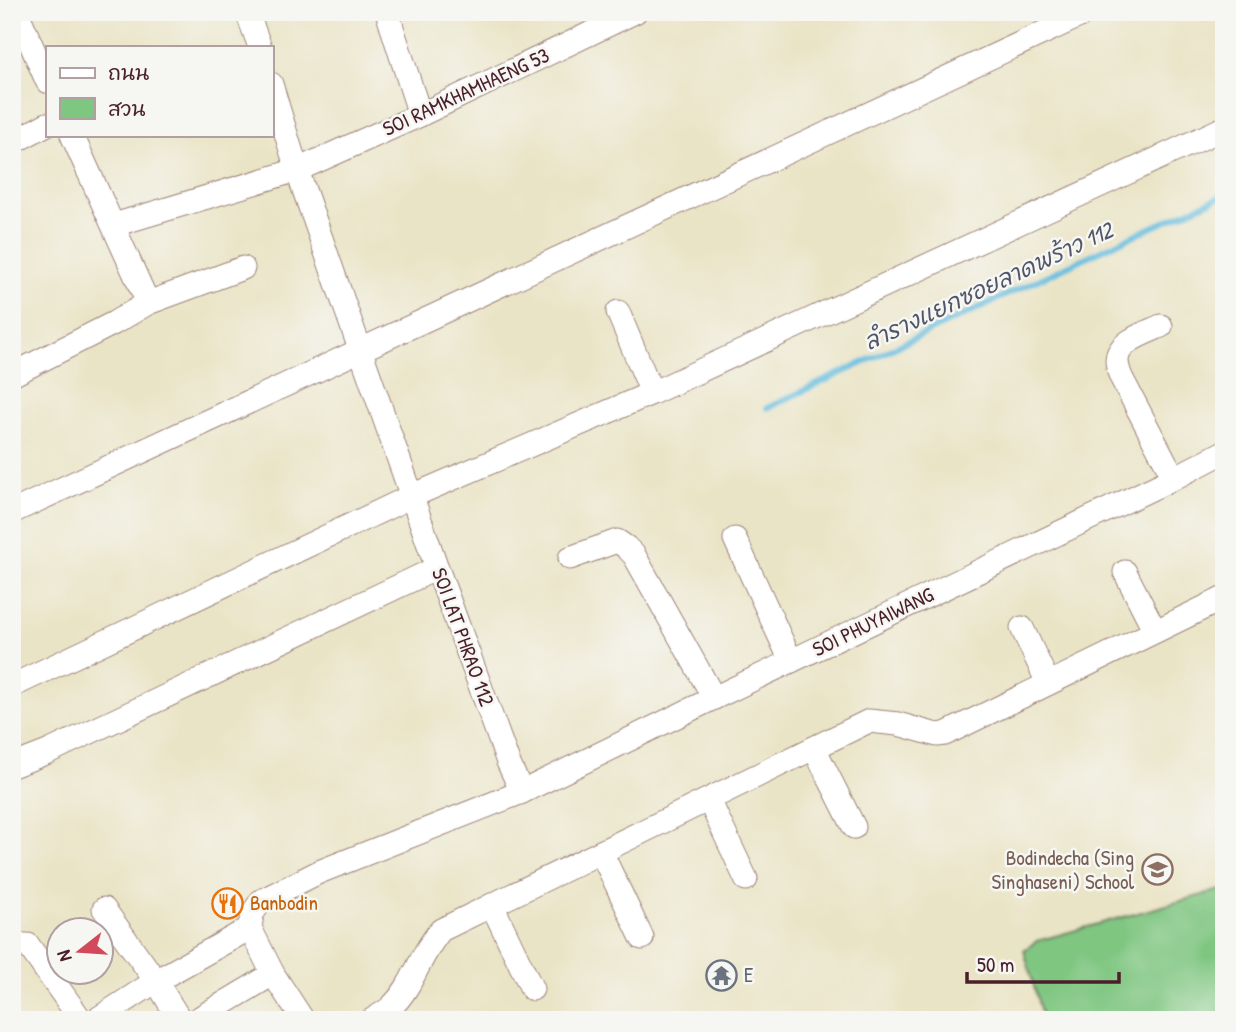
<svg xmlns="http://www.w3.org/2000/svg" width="1236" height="1032" viewBox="0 0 1236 1032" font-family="'Patrick Hand','Playpen Sans Thai',sans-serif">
<rect width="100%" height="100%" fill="#f6f6f2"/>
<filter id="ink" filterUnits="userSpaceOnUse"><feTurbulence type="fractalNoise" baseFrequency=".0143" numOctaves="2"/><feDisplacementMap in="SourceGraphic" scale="14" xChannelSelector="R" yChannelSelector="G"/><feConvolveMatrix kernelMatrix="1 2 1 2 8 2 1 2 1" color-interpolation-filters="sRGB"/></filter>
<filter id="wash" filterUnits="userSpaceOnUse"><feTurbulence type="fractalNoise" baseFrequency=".00686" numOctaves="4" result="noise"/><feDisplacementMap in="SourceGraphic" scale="28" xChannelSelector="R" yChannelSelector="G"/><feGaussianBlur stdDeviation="1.57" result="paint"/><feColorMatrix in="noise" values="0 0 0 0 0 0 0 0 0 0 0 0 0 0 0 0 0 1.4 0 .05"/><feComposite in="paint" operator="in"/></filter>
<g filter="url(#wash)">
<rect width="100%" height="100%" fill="#eae4c6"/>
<!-- green -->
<path fill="#7fc681" stroke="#647256" stroke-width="2" d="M1224,889V1020H1043L1024,950L1037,941Z"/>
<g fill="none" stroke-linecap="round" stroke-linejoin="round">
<!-- stream -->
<path stroke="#5fbbdd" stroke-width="6" d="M767,408L1097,252L1224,195"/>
</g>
</g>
<g filter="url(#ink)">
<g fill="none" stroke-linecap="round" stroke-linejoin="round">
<defs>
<g id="street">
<path d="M17,12L47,81"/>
<path d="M247,12L260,47"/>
<path d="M387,12L420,115"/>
<path d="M271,84L297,170L437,568L508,762L522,792"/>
<path d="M72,135L148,303"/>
<path d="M12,143L47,124"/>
<path d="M114,225L297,170L420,115L635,12"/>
<path d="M618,312L652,393"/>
<path d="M1161,326C1146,333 1118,341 1117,360C1117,365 1119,372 1121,377L1174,478"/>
<path d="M12,375L114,323L148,303L243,268"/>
<path d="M12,512L1088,12"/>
<path d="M735,539L791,661"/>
<path d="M570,558L617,541L626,547L634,555L714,698"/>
<path d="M1125,572L1155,631"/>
<path d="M1022,628L1048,683"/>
<path d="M12,686L412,496L652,393L1224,128"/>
<path d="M814,748L854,827"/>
<path d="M12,766L48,752L437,568"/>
<path d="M709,800L746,879"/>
<path d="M601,852L642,938"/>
<path d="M492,905L532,989"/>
<path d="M104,909L156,981L180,1020"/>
<path d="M12,948L18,945H28L81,1020"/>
<path d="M96,1020L156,981L250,928"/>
<path d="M196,1020L273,974"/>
<path d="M303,1020L273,974L250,928L252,914L261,901L319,872L522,792L714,698L1174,478L1224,452"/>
<path d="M372,1020C378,1016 386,1012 391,1007C414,986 420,953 441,930L869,721L898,724L937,735L945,734L1224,598"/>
</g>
</defs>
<!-- street casing -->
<use href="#street" stroke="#9a8278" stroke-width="25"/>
<!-- street -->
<use href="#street" stroke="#fff" stroke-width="23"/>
</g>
</g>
<!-- icons -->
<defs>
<symbol id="school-ring" viewBox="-11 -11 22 22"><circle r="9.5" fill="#f6f6f2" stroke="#8d6e63" stroke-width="1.5"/><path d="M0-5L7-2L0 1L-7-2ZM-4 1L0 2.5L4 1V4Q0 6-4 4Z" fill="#8d6e63"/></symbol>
<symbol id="restaurant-ring" viewBox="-11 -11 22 22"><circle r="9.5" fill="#f6f6f2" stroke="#e8710a" stroke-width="1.5"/><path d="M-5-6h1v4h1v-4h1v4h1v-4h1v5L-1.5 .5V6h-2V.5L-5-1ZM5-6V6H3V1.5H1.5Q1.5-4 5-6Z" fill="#e8710a"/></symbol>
<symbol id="temple-ring" viewBox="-11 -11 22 22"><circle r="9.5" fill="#f6f6f2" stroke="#6b7280" stroke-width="1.5"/><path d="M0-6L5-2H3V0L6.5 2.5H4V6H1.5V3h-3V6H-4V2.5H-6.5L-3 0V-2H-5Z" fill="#6b7280"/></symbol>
</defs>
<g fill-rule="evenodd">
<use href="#school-ring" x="1140" y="852" width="35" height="35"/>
<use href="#restaurant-ring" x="210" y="886" width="35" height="35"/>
<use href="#temple-ring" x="704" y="958" width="35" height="35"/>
</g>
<g text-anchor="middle" stroke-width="5" stroke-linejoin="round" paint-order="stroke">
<!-- street labels -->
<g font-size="21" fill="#4a1f2b" stroke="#f6f6f2">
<text transform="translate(466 92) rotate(-25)" y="7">SOI RAMKHAMHAENG 53</text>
<text transform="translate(873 622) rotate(-26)" y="7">SOI PHUYAIWANG</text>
<text transform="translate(463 637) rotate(70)" y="7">SOI LAT PHRAO 112</text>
</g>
<!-- education labels -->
<g font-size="21" fill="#785e54" stroke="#f6f6f2" text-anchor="end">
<text x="1134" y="865">Bodindecha (Sing<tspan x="1134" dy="24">Singhaseni) School</tspan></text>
</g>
<!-- food labels -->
<g font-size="21" fill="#c56008" stroke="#f6f6f2" text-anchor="start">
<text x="250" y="910">Banbodin</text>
</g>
<!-- worship labels -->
<g font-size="21" fill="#5b616d" stroke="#f6f6f2" text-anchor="start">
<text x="744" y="982">E</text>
</g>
<!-- water labels -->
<g font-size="23" font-style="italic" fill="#515669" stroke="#f6f6f2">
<text transform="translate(988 286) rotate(-25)" y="8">ลำรางแยกซอยลาดพร้าว 112</text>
</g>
</g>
<!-- margin -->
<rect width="1236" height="1032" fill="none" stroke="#f6f6f2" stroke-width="42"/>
<!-- legend -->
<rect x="46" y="46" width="228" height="91" fill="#f6f6f2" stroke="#b1a0a2" stroke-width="2"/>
<rect x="60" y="68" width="35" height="10" fill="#ffffff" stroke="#b1a0a2" stroke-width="2"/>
<text x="108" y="80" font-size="21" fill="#4a1f2b">ถนน</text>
<rect x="60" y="98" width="35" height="21" fill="#7fc681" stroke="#b1a0a2" stroke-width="2"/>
<text x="108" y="116" font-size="21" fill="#4a1f2b">สวน</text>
<!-- north arrow -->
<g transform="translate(80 951) rotate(253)"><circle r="33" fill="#f6f6f2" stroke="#b1a0a2" stroke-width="2"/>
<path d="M0-5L12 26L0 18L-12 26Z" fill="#d1495b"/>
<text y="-10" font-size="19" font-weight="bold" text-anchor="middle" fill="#4a1f2b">N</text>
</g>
<!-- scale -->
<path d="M967 972v10h152v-10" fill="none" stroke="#4a1f2b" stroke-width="3.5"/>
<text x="977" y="972" font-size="21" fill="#4a1f2b" stroke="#f6f6f2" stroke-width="5" paint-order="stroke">50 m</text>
</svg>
